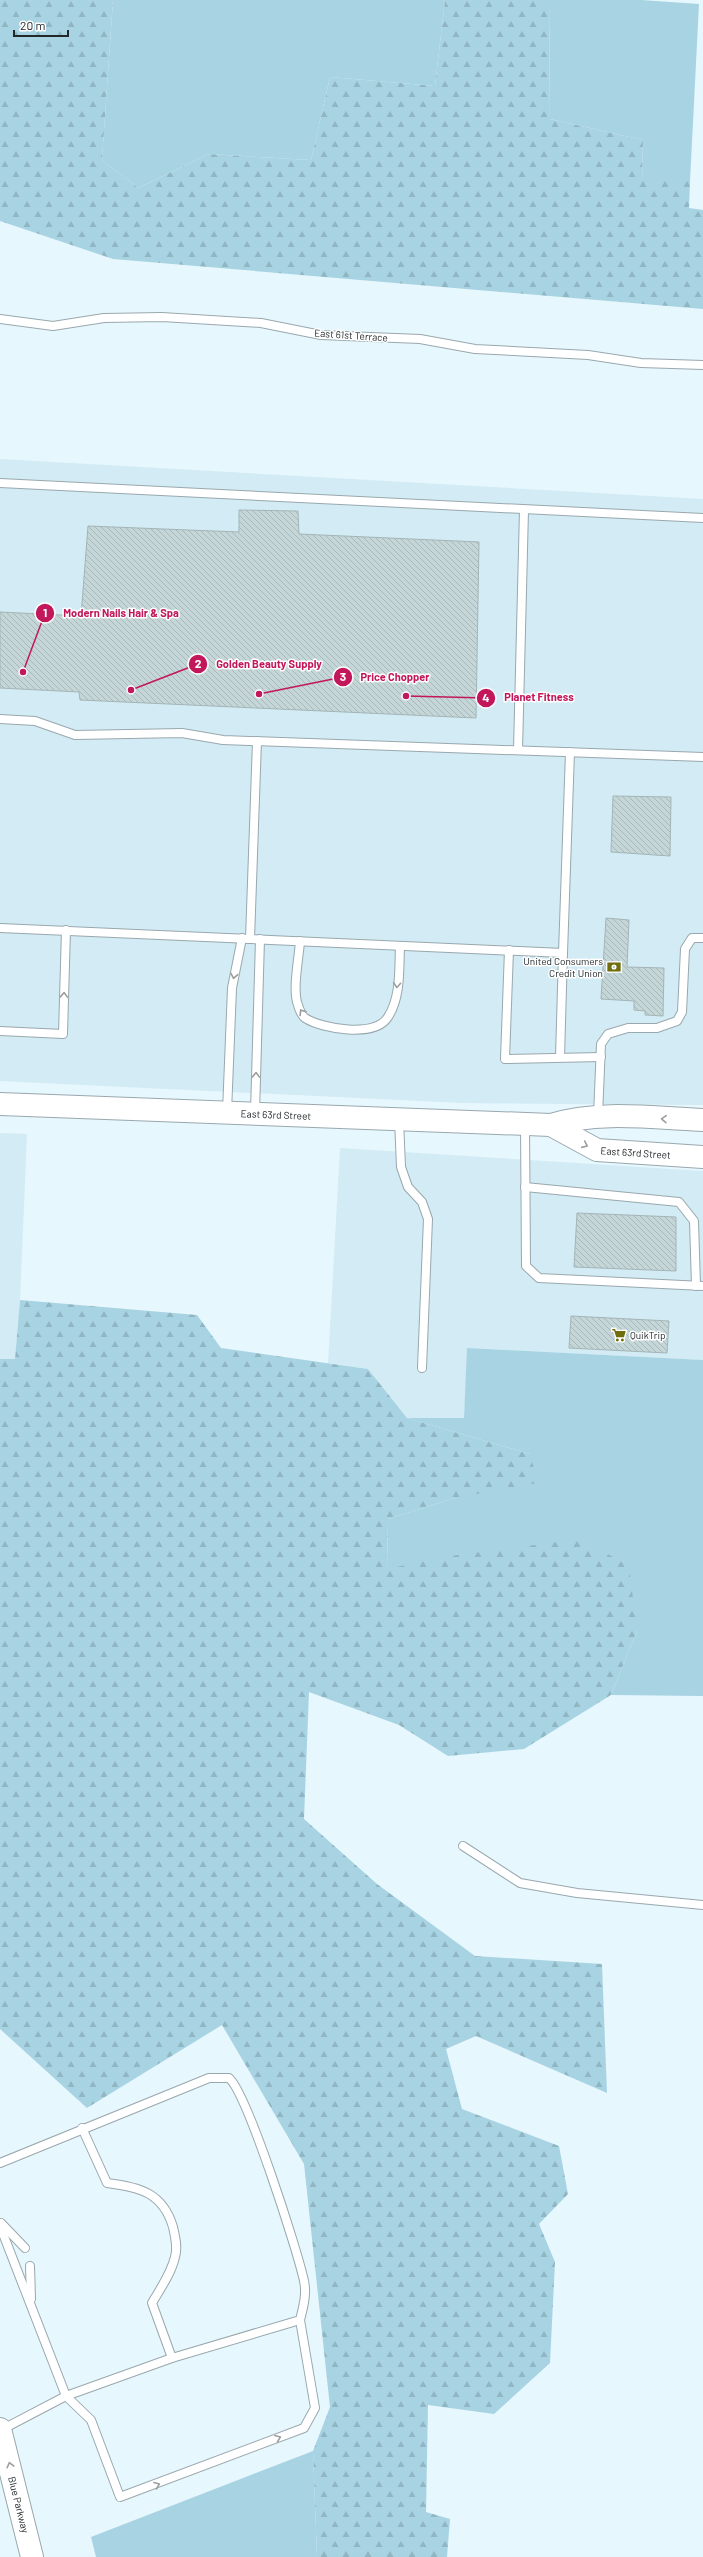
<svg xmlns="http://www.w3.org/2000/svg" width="703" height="2557" viewBox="0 0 703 2557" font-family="Barlow,sans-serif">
<defs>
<pattern id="forest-firs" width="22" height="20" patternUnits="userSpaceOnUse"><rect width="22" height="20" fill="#a8d3e3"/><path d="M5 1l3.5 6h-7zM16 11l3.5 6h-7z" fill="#90b5c3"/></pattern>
<pattern id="building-back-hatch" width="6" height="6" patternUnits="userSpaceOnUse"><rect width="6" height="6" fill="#c4d6d7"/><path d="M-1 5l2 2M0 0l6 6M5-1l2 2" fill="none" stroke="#a8b8b9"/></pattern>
</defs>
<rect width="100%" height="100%" fill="#e6f7fd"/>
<!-- built -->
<g fill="#d2ebf4">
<path d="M0,459L703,499V1105L463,1103L0,1081Z"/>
<path d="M0,1133L27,1134L20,1300L15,1359H0Z"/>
<path d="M340,1148L703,1171V1360L468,1348L464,1418H407L368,1369L328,1363Z"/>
</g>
<!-- grass -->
<g fill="#a8d3e3">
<path d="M113,0H445L435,86L330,77L311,160L209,154L138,188L102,160Z"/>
<path d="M549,0H641L699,4L690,181H642L643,140L550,119Z"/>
<path d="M467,1348L703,1360V1696L611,1695L637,1631L387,1570L388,1519L455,1498L530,1454L407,1418H464Z"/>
<path d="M313,2451L317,2557H96L91,2537Z"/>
</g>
<!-- forest -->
<g fill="url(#forest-firs)">
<path d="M0,0H113L102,160L138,188L209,154L311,160L330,77L435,86L445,0H549L550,119L643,140L642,181H690L689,208L703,210V309L113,259L0,221Z"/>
<path d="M20,1300L197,1315L221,1348L368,1369L407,1418L530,1454L538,1483L455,1498L388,1519L387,1569L443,1557L581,1539L629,1566L637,1631L611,1695L524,1749L448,1756L399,1725L309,1692L304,1819L377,1884L475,1956L602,1964L607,2093L476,2036L446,2049L462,2109L559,2146L568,2194L539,2224L555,2262L550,2363L494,2414L428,2405L426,2512L450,2519L447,2557H317L313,2451L330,2407L304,2164L222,2025L87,2108L0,2029V1359H15Z"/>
</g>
<!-- building -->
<g fill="url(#building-back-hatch)" stroke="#a4b5b6">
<path d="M239,510L298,511L299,534L479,542L476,718L80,700L79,692L0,688V612L81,616L88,526L239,532Z"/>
<path d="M613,796L671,797L670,856L611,852Z"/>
<path d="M606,918L629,920L627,967L664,968L663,1016L645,1015V1011L634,1010V1001L601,999Z"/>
<path d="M577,1213L676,1217V1271L574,1267Z"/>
<path d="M571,1316L669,1321L667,1353L569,1348Z"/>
</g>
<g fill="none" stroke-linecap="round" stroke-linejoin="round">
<defs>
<g id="service">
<path d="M0,319L53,326L104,318L162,317L261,323L321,335L420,339L475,349L588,355L641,363L703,365"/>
<path d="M0,483L703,518"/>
<path d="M0,719L35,721L75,735L182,733L223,740L703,757"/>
<path d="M518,750L524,510"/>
<path d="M0,928L563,953L570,752"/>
<path d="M250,939L257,741"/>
<path d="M300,941C299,958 292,990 298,1005C299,1009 302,1016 305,1018C322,1029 375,1038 388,1017C401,997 399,969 400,946"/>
<path d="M509,950L505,1059L601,1057"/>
<path d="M0,1031L63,1034L66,930"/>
<path d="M560,1057L563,953"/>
<path d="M227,1112L232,988L242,938"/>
<path d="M255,1113L260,939"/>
<path d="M598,1116L601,1044L608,1034L628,1028H657L677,1021L682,1012L685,949L692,938H703"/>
<path d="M399,1120L401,1167L408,1187L422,1202L428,1219L422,1368"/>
<path d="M525,1125L526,1266L539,1278L703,1286"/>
<path d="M525,1187L679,1202L694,1221L696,1286"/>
<path d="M463,1846L520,1883L577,1893L703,1905"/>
<path d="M82,2128L107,2183C140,2187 163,2193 173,2227C175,2236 178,2247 175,2257C171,2274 160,2289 152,2303L172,2358"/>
<path d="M0,2163L209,2078H229C247,2093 298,2252 304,2281C307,2294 303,2308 300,2320L172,2358L66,2396L1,2430"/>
<path d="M1,2223L25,2248"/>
<path d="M0,2226L66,2396L91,2420L120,2497L304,2428L315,2408L300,2320"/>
<path d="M30,2266L31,2299"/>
</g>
<g id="secondary">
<path id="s1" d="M0,1104L551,1125C599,1110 653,1118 703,1120"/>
<path id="s2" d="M551,1125L597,1150L703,1157"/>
</g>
<g id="trunk">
<path id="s3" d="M0,2429L32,2557"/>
</g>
</defs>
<!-- service casing -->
<use href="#service" stroke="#99a8ae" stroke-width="10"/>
<!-- secondary casing -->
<use href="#secondary" stroke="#99a8ae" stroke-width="24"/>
<!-- trunk casing -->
<use href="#trunk" stroke="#99a8ae" stroke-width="24"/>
<!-- service -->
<use href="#service" stroke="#fff" stroke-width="8"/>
<!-- secondary -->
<use href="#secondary" stroke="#fff" stroke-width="22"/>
<!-- trunk -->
<use href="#trunk" stroke="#fff" stroke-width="22"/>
</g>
<!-- one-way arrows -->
<defs><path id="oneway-chevron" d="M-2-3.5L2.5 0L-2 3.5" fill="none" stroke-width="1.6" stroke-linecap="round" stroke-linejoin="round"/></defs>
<g stroke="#9c9e9f">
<use href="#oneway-chevron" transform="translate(234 976) rotate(101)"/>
<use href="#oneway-chevron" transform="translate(397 985) rotate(94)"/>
<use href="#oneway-chevron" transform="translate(64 995) rotate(-88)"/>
<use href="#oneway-chevron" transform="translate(302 1012) rotate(-122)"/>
<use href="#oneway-chevron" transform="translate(256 1075) rotate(-88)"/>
<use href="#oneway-chevron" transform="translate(664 1119) rotate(-178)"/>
<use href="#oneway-chevron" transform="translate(585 1145) rotate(24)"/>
<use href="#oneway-chevron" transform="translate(278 2438) rotate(-21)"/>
<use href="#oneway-chevron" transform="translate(10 2465) rotate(-104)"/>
<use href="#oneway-chevron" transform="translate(157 2485) rotate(-21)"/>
</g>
<!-- icons -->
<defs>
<symbol id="bank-bare" viewBox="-9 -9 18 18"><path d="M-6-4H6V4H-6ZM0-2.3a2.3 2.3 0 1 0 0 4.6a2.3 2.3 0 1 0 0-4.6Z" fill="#706d0c" stroke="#fff" stroke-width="2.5" paint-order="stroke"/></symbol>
<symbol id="supermarket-bare" viewBox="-9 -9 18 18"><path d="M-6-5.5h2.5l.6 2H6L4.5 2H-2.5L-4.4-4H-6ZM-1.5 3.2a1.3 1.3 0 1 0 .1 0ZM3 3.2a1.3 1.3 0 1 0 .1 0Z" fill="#706d0c" stroke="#fff" stroke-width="2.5" paint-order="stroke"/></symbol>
</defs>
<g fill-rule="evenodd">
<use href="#bank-bare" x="604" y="957" width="20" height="20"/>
<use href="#supermarket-bare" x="609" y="1325" width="20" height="20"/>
</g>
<g text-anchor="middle" stroke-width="3" stroke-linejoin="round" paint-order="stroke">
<!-- street labels -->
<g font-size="10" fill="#22272a" stroke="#fff">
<text transform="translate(351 335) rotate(4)" y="4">East 61st Terrace</text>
<text dy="4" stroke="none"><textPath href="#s1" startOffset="276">East 63rd Street</textPath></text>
<text dy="4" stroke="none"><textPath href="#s2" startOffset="91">East 63rd Street</textPath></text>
<text dy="4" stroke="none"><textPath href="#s3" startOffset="78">Blue Parkway</textPath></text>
</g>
<!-- poi labels -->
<g font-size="10" fill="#22272a" stroke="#fff" text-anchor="end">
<text x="603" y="965">United Consumers<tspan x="603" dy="12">Credit Union</tspan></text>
<text x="630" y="1339" text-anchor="start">QuikTrip</text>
</g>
</g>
<!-- callouts -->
<path fill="none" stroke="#c2185b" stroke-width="1.5" d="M23 672L45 613M131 690L198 664M259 694L343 677M406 696L486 698"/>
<g fill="#c2185b" stroke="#fff" stroke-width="1.5">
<circle cx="23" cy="672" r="4"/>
<circle cx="131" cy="690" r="4"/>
<circle cx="259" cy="694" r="4"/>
<circle cx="406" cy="696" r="4"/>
<circle cx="45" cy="613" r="10"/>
<circle cx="198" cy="664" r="10"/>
<circle cx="343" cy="677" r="10"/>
<circle cx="486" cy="698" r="10"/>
</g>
<g font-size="12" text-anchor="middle" font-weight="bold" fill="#fff">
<text x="45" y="617">1</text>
<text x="198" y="668">2</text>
<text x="343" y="681">3</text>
<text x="486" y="702">4</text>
</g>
<g font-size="11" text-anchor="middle" font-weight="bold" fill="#c2185b" stroke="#fff" stroke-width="3" stroke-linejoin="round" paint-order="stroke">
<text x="121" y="617">Modern Nails Hair &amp; Spa</text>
<text x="269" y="668">Golden Beauty Supply</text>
<text x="395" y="681">Price Chopper</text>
<text x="539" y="701">Planet Fitness</text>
</g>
<!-- scale -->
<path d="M14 30v6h54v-6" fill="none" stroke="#22272a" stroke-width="2"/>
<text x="20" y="30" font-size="12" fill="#22272a" stroke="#ffffff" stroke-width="3" paint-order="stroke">20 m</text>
</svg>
